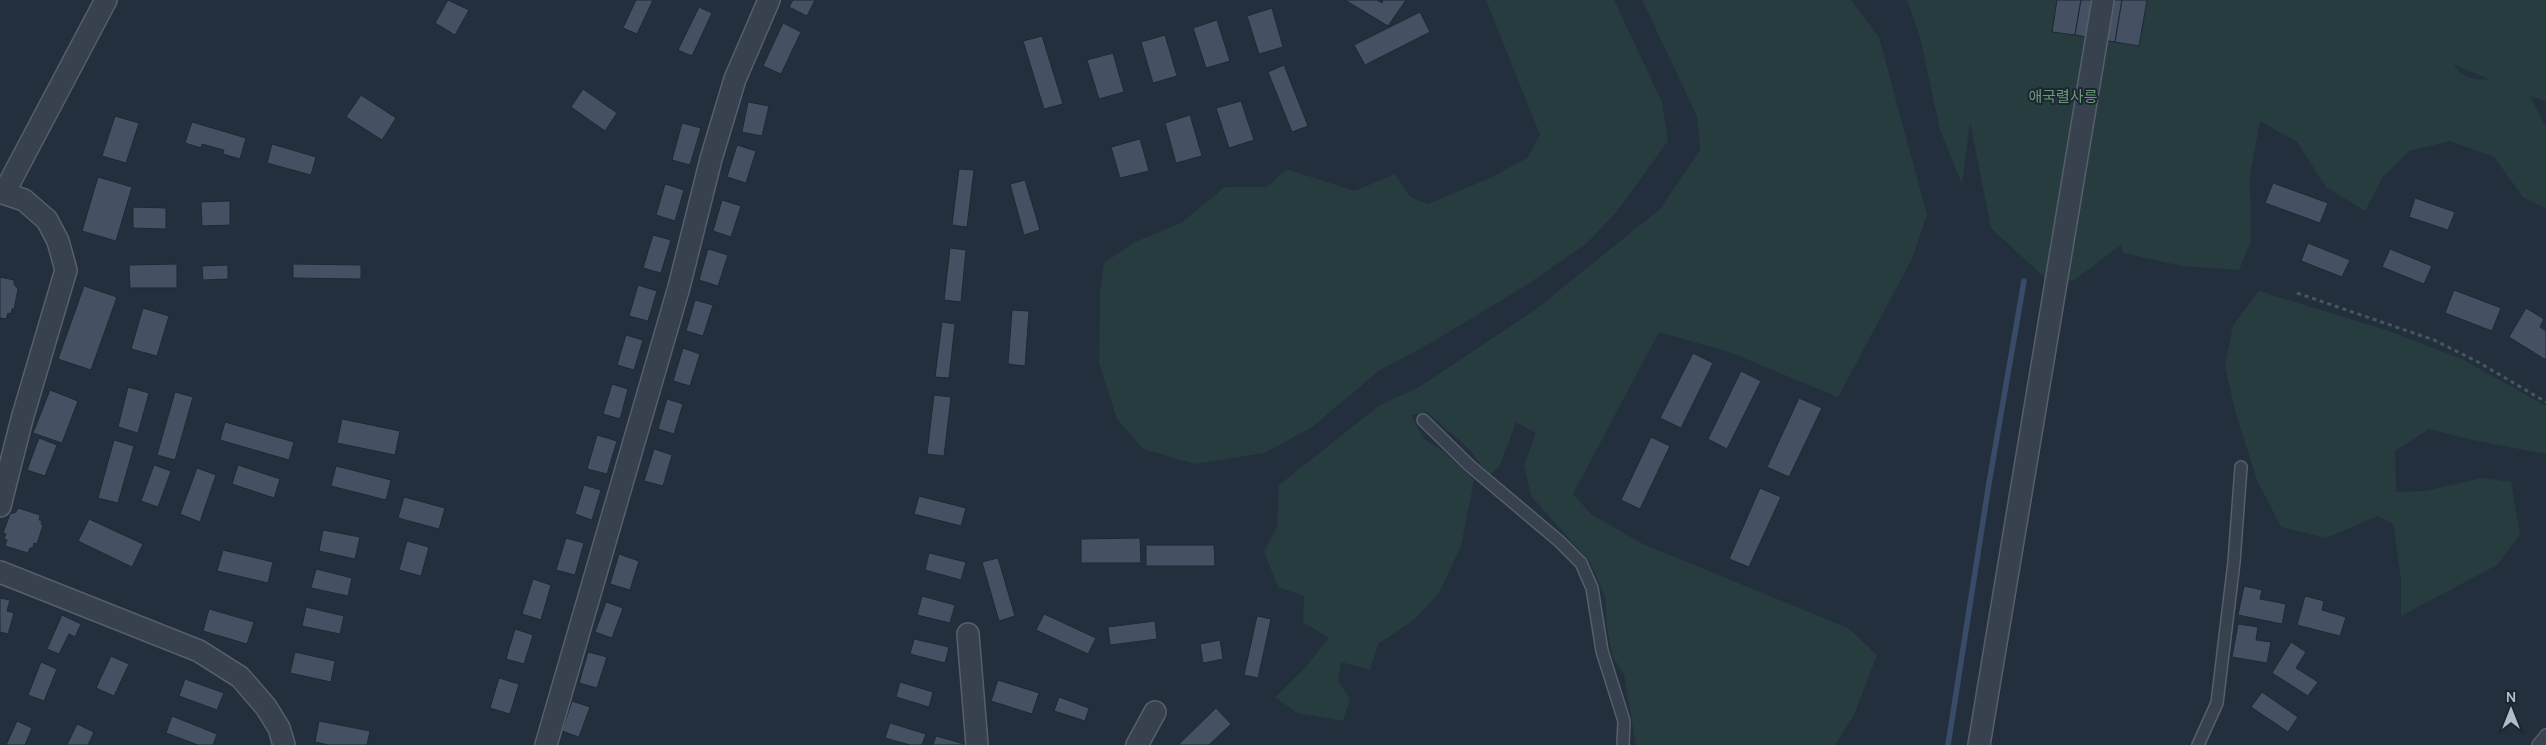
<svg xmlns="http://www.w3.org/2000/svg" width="2546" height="745" viewBox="0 0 2546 745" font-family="Manrope,'Noto Sans KR',sans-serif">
<rect width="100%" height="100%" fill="#242f3e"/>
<!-- green -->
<g fill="#263c3f" fill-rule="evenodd">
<path d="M1486,0H1614L1662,102L1668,141L1618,210L1586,244L1525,286L1429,344L1380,370L1312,427L1265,453L1195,464L1143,449L1117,419L1099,363L1100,292L1104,263L1135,242L1181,223L1225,187H1267L1286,169L1355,191L1395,174L1410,197L1428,204L1490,178L1527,158L1540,135Z"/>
<path d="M1642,0H1851L1879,37L1927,215L1912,259L1838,397L1729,352L1659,332L1573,494L1592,515L1643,544L1848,628L1877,655L1854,715L1835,745H1636L1624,674L1613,657L1607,628L1605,596L1590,562L1531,496L1524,465L1536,433L1516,422L1500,465L1489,476L1471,451L1427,412L1411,415L1424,439L1444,452L1474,480L1461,546L1439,593L1415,619L1378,644L1370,670L1341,662L1338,681L1350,699L1343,721L1297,713L1275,697L1304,669L1329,638L1303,622L1304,596L1278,587L1264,552L1277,526L1279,485L1380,405L1419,387L1535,310L1660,209L1700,150L1697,116Z"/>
<path d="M1907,0H2546V101L2530,96L2546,127V209L2523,197L2494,157L2450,141L2409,151L2383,177L2365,211L2326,187L2297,142L2260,121L2250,177L2251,241L2239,270L2182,266L2123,253L2121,245L2073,281L2045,278L1991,228L1970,122L1962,184L1940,130L1920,37ZM2454,65H2455L2489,79C2477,81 2461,78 2454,65Z"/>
<path d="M2259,291L2386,330L2462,359L2546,406V454L2472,440L2429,429L2395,451L2396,492L2425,491L2482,478L2511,482L2520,535L2497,565L2401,616V578L2393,524L2378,516L2326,538L2281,527L2257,480L2236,414L2225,367L2233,325Z"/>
</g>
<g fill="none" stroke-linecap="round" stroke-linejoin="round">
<!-- stream -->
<path stroke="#394c67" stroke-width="5.5" d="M1948,745L1989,483L2024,281"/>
</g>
<!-- building -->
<g fill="#455162" stroke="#1f2835">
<path d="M448,0L469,10L455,35L435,23Z"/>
<path d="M636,0H653L637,34L623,28Z"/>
<path d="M793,0H815L807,16L789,7Z"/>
<path d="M1345,0H1377L1382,3L1383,0H1406L1388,26Z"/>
<path d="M2057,0H2081L2075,35L2052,32Z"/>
<path d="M2081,0H2122L2115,42L2075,35Z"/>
<path d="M2122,0H2147L2139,46L2115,42Z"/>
<path d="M699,7L712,13L692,56L678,50Z"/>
<path d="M1272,8L1283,47L1259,54L1247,16Z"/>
<path d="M1420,12L1430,32L1365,65L1354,45Z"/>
<path d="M1217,20L1230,61L1206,68L1193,28Z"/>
<path d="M783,23L801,32L781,74L763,66Z"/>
<path d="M1165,35L1177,76L1153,83L1141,42Z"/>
<path d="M1042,36L1063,104L1044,109L1023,41Z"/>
<path d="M1113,53L1124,92L1099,99L1087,60Z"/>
<path d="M1284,65L1308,126L1292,132L1268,72Z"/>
<path d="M583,89L617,113L605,131L571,107Z"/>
<path d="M361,95L396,118L382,140L346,117Z"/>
<path d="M1241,101L1254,140L1229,148L1216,108Z"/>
<path d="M748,102L769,106L762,136L742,132Z"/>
<path d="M1190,115L1202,156L1176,163L1165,123Z"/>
<path d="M115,116L139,123L126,163L102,156Z"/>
<path d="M192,122L246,138L240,159L223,154L224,150L202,144L201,148L185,143Z"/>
<path d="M682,123L701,128L690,165L672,160Z"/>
<path d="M1140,139L1149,171L1120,178L1111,147Z"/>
<path d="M272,144L316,157L311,175L267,163Z"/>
<path d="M737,145L756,151L746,183L727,177Z"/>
<path d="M959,169L974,170L967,227L952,225Z"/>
<path d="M98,177L132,187L116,241L82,231Z"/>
<path d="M1025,180L1040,230L1024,235L1010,184Z"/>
<path d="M2273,183L2328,203L2320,223L2265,203Z"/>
<path d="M665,184L684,190L675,221L656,215Z"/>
<path d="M2415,198L2455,212L2448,230L2409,217Z"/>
<path d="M722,200L741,206L731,237L713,231Z"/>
<path d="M230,201V225L202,226L201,202Z"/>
<path d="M133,207L166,208V229L133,228Z"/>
<path d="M653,235L671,240L661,273L643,268Z"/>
<path d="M2308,243L2350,260L2342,277L2301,261Z"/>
<path d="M950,248L966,250L961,302L944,300Z"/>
<path d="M708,249L728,255L718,286L699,280Z"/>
<path d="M2390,249L2432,266L2424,284L2382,267Z"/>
<path d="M177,264V288H130L129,265Z"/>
<path d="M293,264L361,265V279L293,278Z"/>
<path d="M228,265V279L203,280L202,266Z"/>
<path d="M0,277L14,280V284L18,289L14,309H12L11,314L8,313L6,319L0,318Z"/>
<path d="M638,285L657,291L648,321L629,316Z"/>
<path d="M84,286L117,297L91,370L58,359Z"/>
<path d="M2454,290L2501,308L2492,331L2445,313Z"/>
<path d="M695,300L713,305L703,336L686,331Z"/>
<path d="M143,308L169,316L157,356L131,349Z"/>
<path d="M2526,308L2544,319L2540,327L2546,331V360L2509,337Z"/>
<path d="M1012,310L1029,311L1025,366L1008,364Z"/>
<path d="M942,322L955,324L949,378L935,377Z"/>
<path d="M626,335L643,340L634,370L617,365Z"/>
<path d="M683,348L700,354L690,386L673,381Z"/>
<path d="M1693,353L1713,363L1681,428L1660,418Z"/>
<path d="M1741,371L1761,381L1727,449L1708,439Z"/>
<path d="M612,384L628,389L620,419L603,414Z"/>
<path d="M128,387L149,393L138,433L118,427Z"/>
<path d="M50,390L78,401L62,443L33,433Z"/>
<path d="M175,392L193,397L175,460L157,455Z"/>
<path d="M934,395L951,397L944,456L927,454Z"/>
<path d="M1799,398L1822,408L1789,477L1767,467Z"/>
<path d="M667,399L683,404L674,434L658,429Z"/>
<path d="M342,419L400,431L395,455L337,443Z"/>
<path d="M225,422L294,442L289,460L220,440Z"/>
<path d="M597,435L617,441L607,474L587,469Z"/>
<path d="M1651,437L1670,446L1640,509L1621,500Z"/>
<path d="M39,438L57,445L45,476L27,470Z"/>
<path d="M114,440L134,446L118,503L98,498Z"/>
<path d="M654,449L672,455L663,486L644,481Z"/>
<path d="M154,465L171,471L158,507L141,501Z"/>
<path d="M238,465L280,479L274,498L232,484Z"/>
<path d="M336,466L391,480L386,500L331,486Z"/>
<path d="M197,468L216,475L200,522L180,514Z"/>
<path d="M584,485L601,490L592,520L575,514Z"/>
<path d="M1760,488L1781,497L1749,567L1729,559Z"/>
<path d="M919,496L966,508L961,526L914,514Z"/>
<path d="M404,497L445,508L439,529L398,518Z"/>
<path d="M18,508L40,515L39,520H42L41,524L43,525L37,544L34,543L33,548H30L28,553L5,546L7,540L4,539L6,534L3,533L10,514L16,512Z"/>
<path d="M89,519L143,544L132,567L78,541Z"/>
<path d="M323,530L360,537L355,559L319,551Z"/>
<path d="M566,538L584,543L575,575L556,570Z"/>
<path d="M1140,538L1141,563H1081V539Z"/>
<path d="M407,541L429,547L421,576L399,570Z"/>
<path d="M1146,545H1214L1215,566H1146Z"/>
<path d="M223,550L273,562L268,583L217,571Z"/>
<path d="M929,553L966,562L961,580L925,570Z"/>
<path d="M619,554L639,561L630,590L610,584Z"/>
<path d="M998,558L1015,616L999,621L982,562Z"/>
<path d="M316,569L352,578L348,596L311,588Z"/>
<path d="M533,579L551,585L541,620L522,614Z"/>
<path d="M2244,586L2262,590L2260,599L2286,604L2282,624L2238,615Z"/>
<path d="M922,596L955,605L950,623L917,615Z"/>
<path d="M2305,596L2324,601L2322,610L2346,617L2340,636L2297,625Z"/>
<path d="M0,598L10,600L7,611L14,613L8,634L1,632L0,636Z"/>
<path d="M606,602L623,608L612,638L595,632Z"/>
<path d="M306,607L344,616L340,634L302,626Z"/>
<path d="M209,609L254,622L247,644L203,631Z"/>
<path d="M1044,614L1096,638L1088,654L1036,630Z"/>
<path d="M62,615L81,624L75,637L69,634L59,654L47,649Z"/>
<path d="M1257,616L1271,619L1258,678L1244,675Z"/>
<path d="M1155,621L1157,639L1110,645L1108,627Z"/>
<path d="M2238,624L2258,627L2256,640L2271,642L2267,663L2232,657Z"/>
<path d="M515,629L533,635L524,664L506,659Z"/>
<path d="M914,639L949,647L945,663L910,654Z"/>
<path d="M1220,640L1223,659L1203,663L1200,644Z"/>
<path d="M2291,642L2306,652L2296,668L2318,682L2308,696L2272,673Z"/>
<path d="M295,652L335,661L331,682L290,673Z"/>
<path d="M588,652L607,657L597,688L579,683Z"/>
<path d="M111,656L129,664L114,696L96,688Z"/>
<path d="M41,662L57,669L44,701L28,695Z"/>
<path d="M499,678L519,684L510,714L490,708Z"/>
<path d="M185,679L224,693L217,710L179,696Z"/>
<path d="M998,680L1039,693L1032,714L991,701Z"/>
<path d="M900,682L933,692L929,707L896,697Z"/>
<path d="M2262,692L2298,717L2288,732L2251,707Z"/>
<path d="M1059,697L1089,708L1085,721L1054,711Z"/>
<path d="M572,701L590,707L579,737L562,731Z"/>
<path d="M1216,708L1231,724L1209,745H1178Z"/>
<path d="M172,716L217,734L213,745H198L166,733Z"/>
<path d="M17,721L32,728L25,745H6Z"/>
<path d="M319,721L370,731L367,745H329L315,742Z"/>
<path d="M890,723L926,734L922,745H910L885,738Z"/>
<path d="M77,724L94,732L88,745H67Z"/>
<path d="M936,736L968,745H933Z"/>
</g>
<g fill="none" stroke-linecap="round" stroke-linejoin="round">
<defs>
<g id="service">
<path d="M1423,420L1470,466L1559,541L1581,563L1592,588L1602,651L1624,721L1623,745"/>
<path d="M2198,745L2217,703L2234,562L2241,467"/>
<path d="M2538,745L2546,735"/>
</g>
<g id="minor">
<path d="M0,192L24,200L47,220L58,241L66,270L22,419L0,506"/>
<path d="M4,193L106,0"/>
<path d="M0,572L199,651L240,677L266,707L279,728L284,745"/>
<path d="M968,634L977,745"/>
<path d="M546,745L679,287L711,159L735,79L769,0"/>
<path d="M1137,745L1155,712"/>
<path d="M1979,745L2103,0"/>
</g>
</defs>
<!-- service casing -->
<use href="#service" stroke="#565f6c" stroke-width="14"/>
<!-- minor casing -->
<use href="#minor" stroke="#565f6c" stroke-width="24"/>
<!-- path -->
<path stroke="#44595c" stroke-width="3" stroke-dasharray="4 4" stroke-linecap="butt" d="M2297,293L2434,340L2478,362L2546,402"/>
<!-- service -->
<use href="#service" stroke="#38414e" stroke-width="11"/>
<!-- minor -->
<use href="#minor" stroke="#38414e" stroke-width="21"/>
</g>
<g text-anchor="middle" stroke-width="4" stroke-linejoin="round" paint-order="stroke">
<!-- park labels -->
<g font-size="15" fill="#6b9a76" stroke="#1d2633">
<text x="2063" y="102">애국렬사릉</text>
</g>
</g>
<!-- north arrow -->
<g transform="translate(2511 710)" stroke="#1d2633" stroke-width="4" paint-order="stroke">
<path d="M0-4L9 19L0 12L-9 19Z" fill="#b4bcc9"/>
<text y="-8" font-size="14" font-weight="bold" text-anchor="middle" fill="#b4bcc9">N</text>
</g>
</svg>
